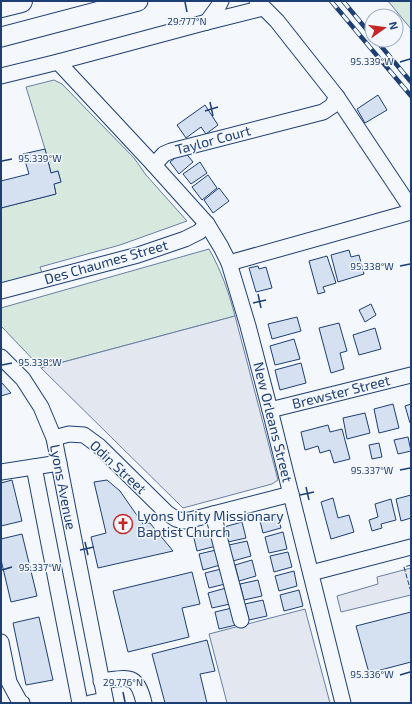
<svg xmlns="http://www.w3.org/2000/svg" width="412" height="704" viewBox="0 0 412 704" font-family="'Exo 2',sans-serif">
<rect width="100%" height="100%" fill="#f4f7fb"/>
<!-- green -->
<g fill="#d7e8df" stroke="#687fa3">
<path d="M388,1H411V29Z"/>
<path d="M54,80L62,84L134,158L146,175L187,221L120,245L40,267L42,273L1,283V208L56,194L54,184L61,182L58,171L51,173L45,149L26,87Z"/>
<path d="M209,249C221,270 229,293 235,316L41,368L3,328L1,326V308Z"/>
</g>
<!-- parking -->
<g fill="#e3e8f0" stroke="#687fa3">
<path d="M235,316L278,480L272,484L183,508L41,368Z"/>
<path d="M411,568V595L341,612L337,596L378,584L377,577Z"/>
<path d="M305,609L330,703H227L209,634Z"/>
</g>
<!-- building -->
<g fill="#d5e0f0" stroke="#1d3f73">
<path d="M378,95L387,110L365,123L357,109Z"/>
<path d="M205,105L218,125L206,134L201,127L186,138L177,125Z"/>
<path d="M45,149L51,173L58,171L61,182L54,184L56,194L1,208V181L29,174L23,154Z"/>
<path d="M184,151L193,162L179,174L170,162Z"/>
<path d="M200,162L207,173L191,184L183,174Z"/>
<path d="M208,175L217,188L202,200L192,187Z"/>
<path d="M219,188L229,201L213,213L204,200Z"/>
<path d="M349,250L351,257L359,255L364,274L338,282L331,255Z"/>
<path d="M327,256L336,283L323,287L325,292L318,294L309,261Z"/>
<path d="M258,266L259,269L266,267L272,288L256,292L249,268Z"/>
<path d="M371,304L376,315L365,322L359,310Z"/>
<path d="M297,317L301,331L272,339L268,324Z"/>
<path d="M339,323L347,351L340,353L344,369L331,373L319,328Z"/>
<path d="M375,328L381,349L359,355L353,335Z"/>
<path d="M294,339L300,359L275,365L270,346Z"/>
<path d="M301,363L306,383L280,390L275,370Z"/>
<path d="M1,382L11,393L1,396Z"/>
<path d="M393,404L399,428L379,433L374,409Z"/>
<path d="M411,404V423H410L405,406Z"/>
<path d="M365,413L370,433L347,439L343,418Z"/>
<path d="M328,425L330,432L342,429L350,459L334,463L330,450L320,453L318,446L305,450L301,432Z"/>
<path d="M408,437L411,451L398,454L394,440Z"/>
<path d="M379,443L382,457L372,459L369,445Z"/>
<path d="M12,480L22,521L1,526V483Z"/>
<path d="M107,480L120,491L143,524L150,523L173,551L98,568L91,537L106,533L94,482Z"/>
<path d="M411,495V518L401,521L396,499Z"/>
<path d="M333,498L338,518L349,515L354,532L331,539L321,502Z"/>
<path d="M391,499L396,520L381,524L382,528L372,531L369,520L378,517L375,504Z"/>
<path d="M277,513L281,528L263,533L259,517Z"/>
<path d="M242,522L246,538L228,542L224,527Z"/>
<path d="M211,530L216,546L197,551L193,534Z"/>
<path d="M283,532L287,549L269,553L265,537Z"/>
<path d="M22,534L37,596L11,602L1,560V539Z"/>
<path d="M247,541L251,556L233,561L229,545Z"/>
<path d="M216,550L220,565L203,570L199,554Z"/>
<path d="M288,552L292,567L274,572L270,556Z"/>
<path d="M252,560L256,576L239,581L235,565Z"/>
<path d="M221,569L225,584L209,588L205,573Z"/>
<path d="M294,571L297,586L279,591L275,576Z"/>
<path d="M192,572L200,604L182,608L189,637L128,652L113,591Z"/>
<path d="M258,580L262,596L244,600L240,584Z"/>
<path d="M226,588L230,604L212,608L208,593Z"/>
<path d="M299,590L303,606L284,611L280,595Z"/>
<path d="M263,600L267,616L249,620L245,604Z"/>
<path d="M232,608L236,625L219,629L215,612Z"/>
<path d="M411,612V662L369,673L356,626Z"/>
<path d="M39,617L53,680L26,685L13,623Z"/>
<path d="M207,640L215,671L200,674L207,703H165L152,654Z"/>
</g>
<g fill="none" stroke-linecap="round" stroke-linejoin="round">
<defs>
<g id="minor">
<path d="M257,1L277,21L337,97L411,208"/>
<path d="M207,22L218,7L221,1"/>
<path d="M58,62L154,165L207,224L221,247L229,263L248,326L270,410L343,703"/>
<path d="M1,76L58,62L207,22L263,8"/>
<path d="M154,165L164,154L171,151L323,112L332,106L337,97"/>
<path d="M229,263L411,212"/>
<path d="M1,291L138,255L185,239L199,232L207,224"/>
<path d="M1,357L23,379L41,407L54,438L106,703"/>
<path d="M270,410L411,375"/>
<path d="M54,438L69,434L84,435L99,446L167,513L176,519L183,521L190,520L291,494"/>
<path d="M34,467L80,703"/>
<path d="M1,472L59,463"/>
<path d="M213,514L241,620"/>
<path d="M311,573L411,547"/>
<path d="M1,642L9,682L20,702L22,703"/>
<path d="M101,681C128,678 137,672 144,703"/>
<path d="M90,703L105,700"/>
</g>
<path id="major" d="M1,37L138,1"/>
<path id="highway" d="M1,6L21,1"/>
</defs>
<!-- minor casing -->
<use href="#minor" stroke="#1d3f73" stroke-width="17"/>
<!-- major casing -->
<use href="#major" stroke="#1d3f73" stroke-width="21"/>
<!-- highway casing -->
<use href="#highway" stroke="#1d3f73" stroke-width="24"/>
<!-- minor -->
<use href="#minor" stroke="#f4f7fb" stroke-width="15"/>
<!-- major -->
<use href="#major" stroke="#f4f7fb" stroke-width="19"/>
<!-- highway -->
<use href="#highway" stroke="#f4f7fb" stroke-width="22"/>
<defs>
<g id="rail">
<path d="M331,1L411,96"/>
<path d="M343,1L372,36"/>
<path d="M376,40L411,82"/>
</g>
</defs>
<!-- rail casing -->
<use href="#rail" stroke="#1d3f73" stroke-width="4.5"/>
<!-- rail -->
<use href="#rail" stroke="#f4f7fb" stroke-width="3" stroke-dasharray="9" stroke-linecap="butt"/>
<!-- fence -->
<path stroke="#1d3f73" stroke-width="1" stroke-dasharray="5 2" stroke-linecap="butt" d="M411,565L404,567L411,592"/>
</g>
<!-- ticks -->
<path fill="none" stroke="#1d3f73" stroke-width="1.5" d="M185,2L187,12M400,62L410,59M210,102L213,116M205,111L218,107M2,161L12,159M400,266L410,264M258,294L261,308M253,303L266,300M2,365L12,363M400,470L410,468M306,487L309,500M300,495L314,492M85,542L88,555M80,550L94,547M2,570L12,567M400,675L410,672M123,692L125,702"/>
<!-- icons -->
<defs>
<symbol id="church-ring" viewBox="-11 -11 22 22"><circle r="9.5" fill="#f4f7fb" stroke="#c62828" stroke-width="1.5"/><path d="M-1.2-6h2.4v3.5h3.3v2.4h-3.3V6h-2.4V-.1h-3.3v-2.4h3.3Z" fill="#c62828"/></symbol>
</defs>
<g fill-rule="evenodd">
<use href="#church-ring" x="112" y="513" width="22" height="22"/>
</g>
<g text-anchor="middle" stroke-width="3" stroke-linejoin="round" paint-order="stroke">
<!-- street labels -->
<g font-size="14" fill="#1d3f73" stroke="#f4f7fb">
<text transform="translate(213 140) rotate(-15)" y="5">Taylor Court</text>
<text transform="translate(106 262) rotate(-16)" y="5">Des Chaumes Street</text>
<text transform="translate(341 392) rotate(-14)" y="5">Brewster Street</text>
<text transform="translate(273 422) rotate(76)" y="5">New Orleans Street</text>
<text transform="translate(118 467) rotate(43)" y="5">Odin Street</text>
<text transform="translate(63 487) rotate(79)" y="5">Lyons Avenue</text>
</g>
<!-- poi labels -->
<g font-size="14" fill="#1d3f73" stroke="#f4f7fb" text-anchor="start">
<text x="137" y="521">Lyons Unity Missionary<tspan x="137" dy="16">Baptist Church</tspan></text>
</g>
</g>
<g font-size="10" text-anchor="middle" fill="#1d3f73" stroke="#f4f7fb" stroke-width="3" stroke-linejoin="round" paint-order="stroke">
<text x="187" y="25">29.777°N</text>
<text x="372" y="65">95.339°W</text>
<text x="40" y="162">95.339°W</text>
<text x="372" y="270">95.338°W</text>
<text x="40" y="366">95.338°W</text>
<text x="372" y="474">95.337°W</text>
<text x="40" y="571">95.337°W</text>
<text x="372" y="678">95.336°W</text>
<text x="123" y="686">29.776°N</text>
</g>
<!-- border -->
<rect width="412" height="704" fill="none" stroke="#1d3f73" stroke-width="4"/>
<!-- north arrow -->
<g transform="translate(384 28) rotate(76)"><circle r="19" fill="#f4f7fb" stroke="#9eadc5"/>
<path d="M0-3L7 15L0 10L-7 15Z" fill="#c62828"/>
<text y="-6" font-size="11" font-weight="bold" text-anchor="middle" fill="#1d3f73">N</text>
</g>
</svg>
